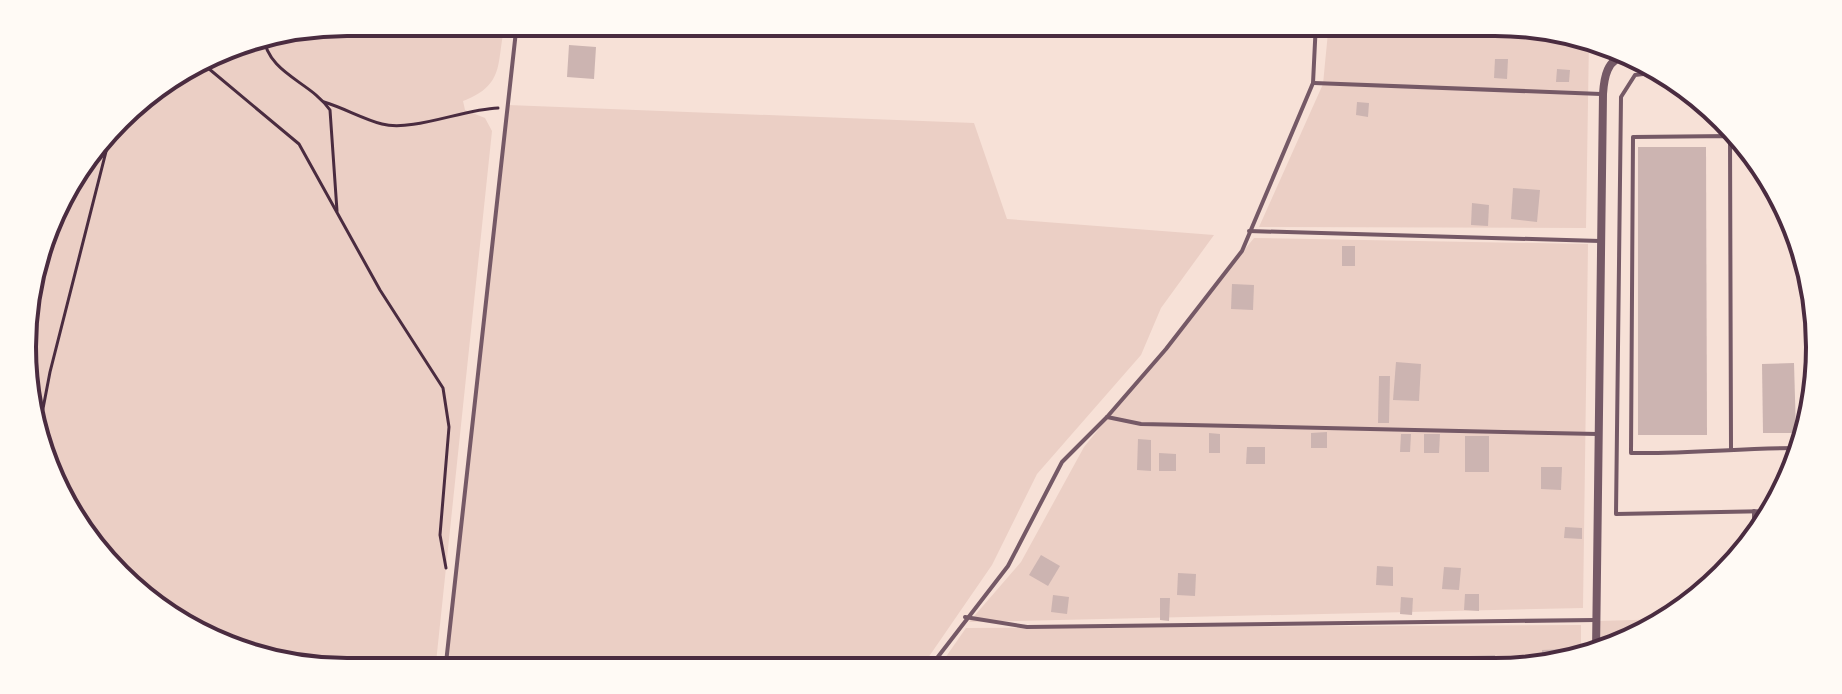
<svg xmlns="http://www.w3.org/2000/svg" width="1842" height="694" viewBox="0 0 1842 694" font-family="Roboto,sans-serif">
<rect width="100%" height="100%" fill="#f7e1d7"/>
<!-- green -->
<g fill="#ebcfc5">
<path d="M347,22H506C495,60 508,84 463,101L465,110L485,118L492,131L435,672H347L262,661L150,605L77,527L28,411L25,304L65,185L133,102L242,39Z"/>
<path d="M1329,22H1495L1580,33L1589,38L1586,228L1259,227L1323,84Z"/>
<path d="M508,105L974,123L1007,219L1214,235L1161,308L1141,355L1037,474L992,565L919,671L444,672Z"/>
<path d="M1254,238L1588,244L1583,608L969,622L1021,562L1084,447Z"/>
<path d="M1668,619L1638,639L1596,651L1598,621Z"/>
<path d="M1581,625V656L1538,669L936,671L966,628Z"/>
</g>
<!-- building -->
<g fill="#ccb4b1">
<path d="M535,22H554L553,34L534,33Z"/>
<path d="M569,45L596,47L594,79L567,77Z"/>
<path d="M1495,59H1508L1507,79L1494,78Z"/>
<path d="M1557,69L1570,70L1569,82H1556Z"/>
<path d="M1357,102L1369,103L1368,117L1356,115Z"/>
<path d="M1638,147H1706L1707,435H1638Z"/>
<path d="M1513,188L1540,190L1537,222L1511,219Z"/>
<path d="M1472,203L1489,205L1488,226L1471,225Z"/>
<rect x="1342" y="246" width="13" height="20"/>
<path d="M1232,284L1254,285L1253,310L1231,309Z"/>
<path d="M1396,362L1421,364L1419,401L1393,400Z"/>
<path d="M1794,363L1796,433H1763L1762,364Z"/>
<path d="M1379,376H1390L1389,423H1378Z"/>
<path d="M1327,432V448H1311V433Z"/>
<path d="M1209,433L1220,434V453H1209Z"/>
<path d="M1401,434H1411L1410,452H1400Z"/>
<path d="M1424,434H1440L1439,453H1424Z"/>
<rect x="1465" y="436" width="24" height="36"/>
<path d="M1138,439L1151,440V471L1137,470Z"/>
<path d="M1247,447H1265V464H1246Z"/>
<path d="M1159,453L1176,454V471H1159Z"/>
<path d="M1541,467H1562L1561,490L1541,489Z"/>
<path d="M1565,527L1582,528V539L1564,538Z"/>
<path d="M1041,555L1060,566L1048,586L1029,575Z"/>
<path d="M1377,566L1393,567V586L1376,585Z"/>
<path d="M1444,567L1461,568L1459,590L1442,589Z"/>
<path d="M1178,573L1196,574L1195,596L1177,595Z"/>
<path d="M1465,594H1479V611L1464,610Z"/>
<path d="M1053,595L1069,597L1067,614L1051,612Z"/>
<path d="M1401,597L1413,598L1412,615L1400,614Z"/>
<path d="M1160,598H1170L1169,621L1160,620Z"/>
<path d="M1564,649V661L1542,668V650Z"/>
<path d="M1495,655V669H1469V656Z"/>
<rect x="1517" y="658" width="21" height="11"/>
</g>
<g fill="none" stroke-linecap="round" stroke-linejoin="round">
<!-- path -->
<g stroke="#4a2c40" stroke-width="3">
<path d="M263,36C269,75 310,81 330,110L337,211"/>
<path d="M202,63L299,144L380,290L443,388L449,427L440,535L446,568"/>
<path d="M324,102C344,108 363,119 382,124C412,132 464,109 498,108"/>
<path d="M42,443L41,419L50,372L112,128"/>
</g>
<!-- service -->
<g stroke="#755966" stroke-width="4">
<path d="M1610,48L1619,57"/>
<path d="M1659,72L1635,75L1621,97L1616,514L1773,511"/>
<path d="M1314,83L1601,94"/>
<path d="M1249,231L1600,241"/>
<path d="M1107,417L1141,424L1598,434"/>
<path d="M1731,448L1730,136L1633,137L1631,453C1689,454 1744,448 1801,448"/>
<path d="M1754,511V540"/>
<path d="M965,617L1027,627L1595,620"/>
<path d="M927,671L1008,566L1062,462L1107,417L1166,349L1242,251L1313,83L1316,22"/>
<path d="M445,672L517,22"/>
</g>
<!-- minor -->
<path stroke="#755966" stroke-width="8" d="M1596,652L1603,94C1604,78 1607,58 1626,56"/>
</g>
<!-- crop -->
<path d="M0 0H1842V694H0ZM347 36H1495A311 311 0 0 1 1806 347V347A311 311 0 0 1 1495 658H347A311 311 0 0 1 36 347V347A311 311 0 0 1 347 36Z" fill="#fffaf5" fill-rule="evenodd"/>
<path fill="none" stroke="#4a2c40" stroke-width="4" d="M347 36H1495A311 311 0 0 1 1806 347V347A311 311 0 0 1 1495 658H347A311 311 0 0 1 36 347V347A311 311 0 0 1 347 36Z"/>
</svg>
